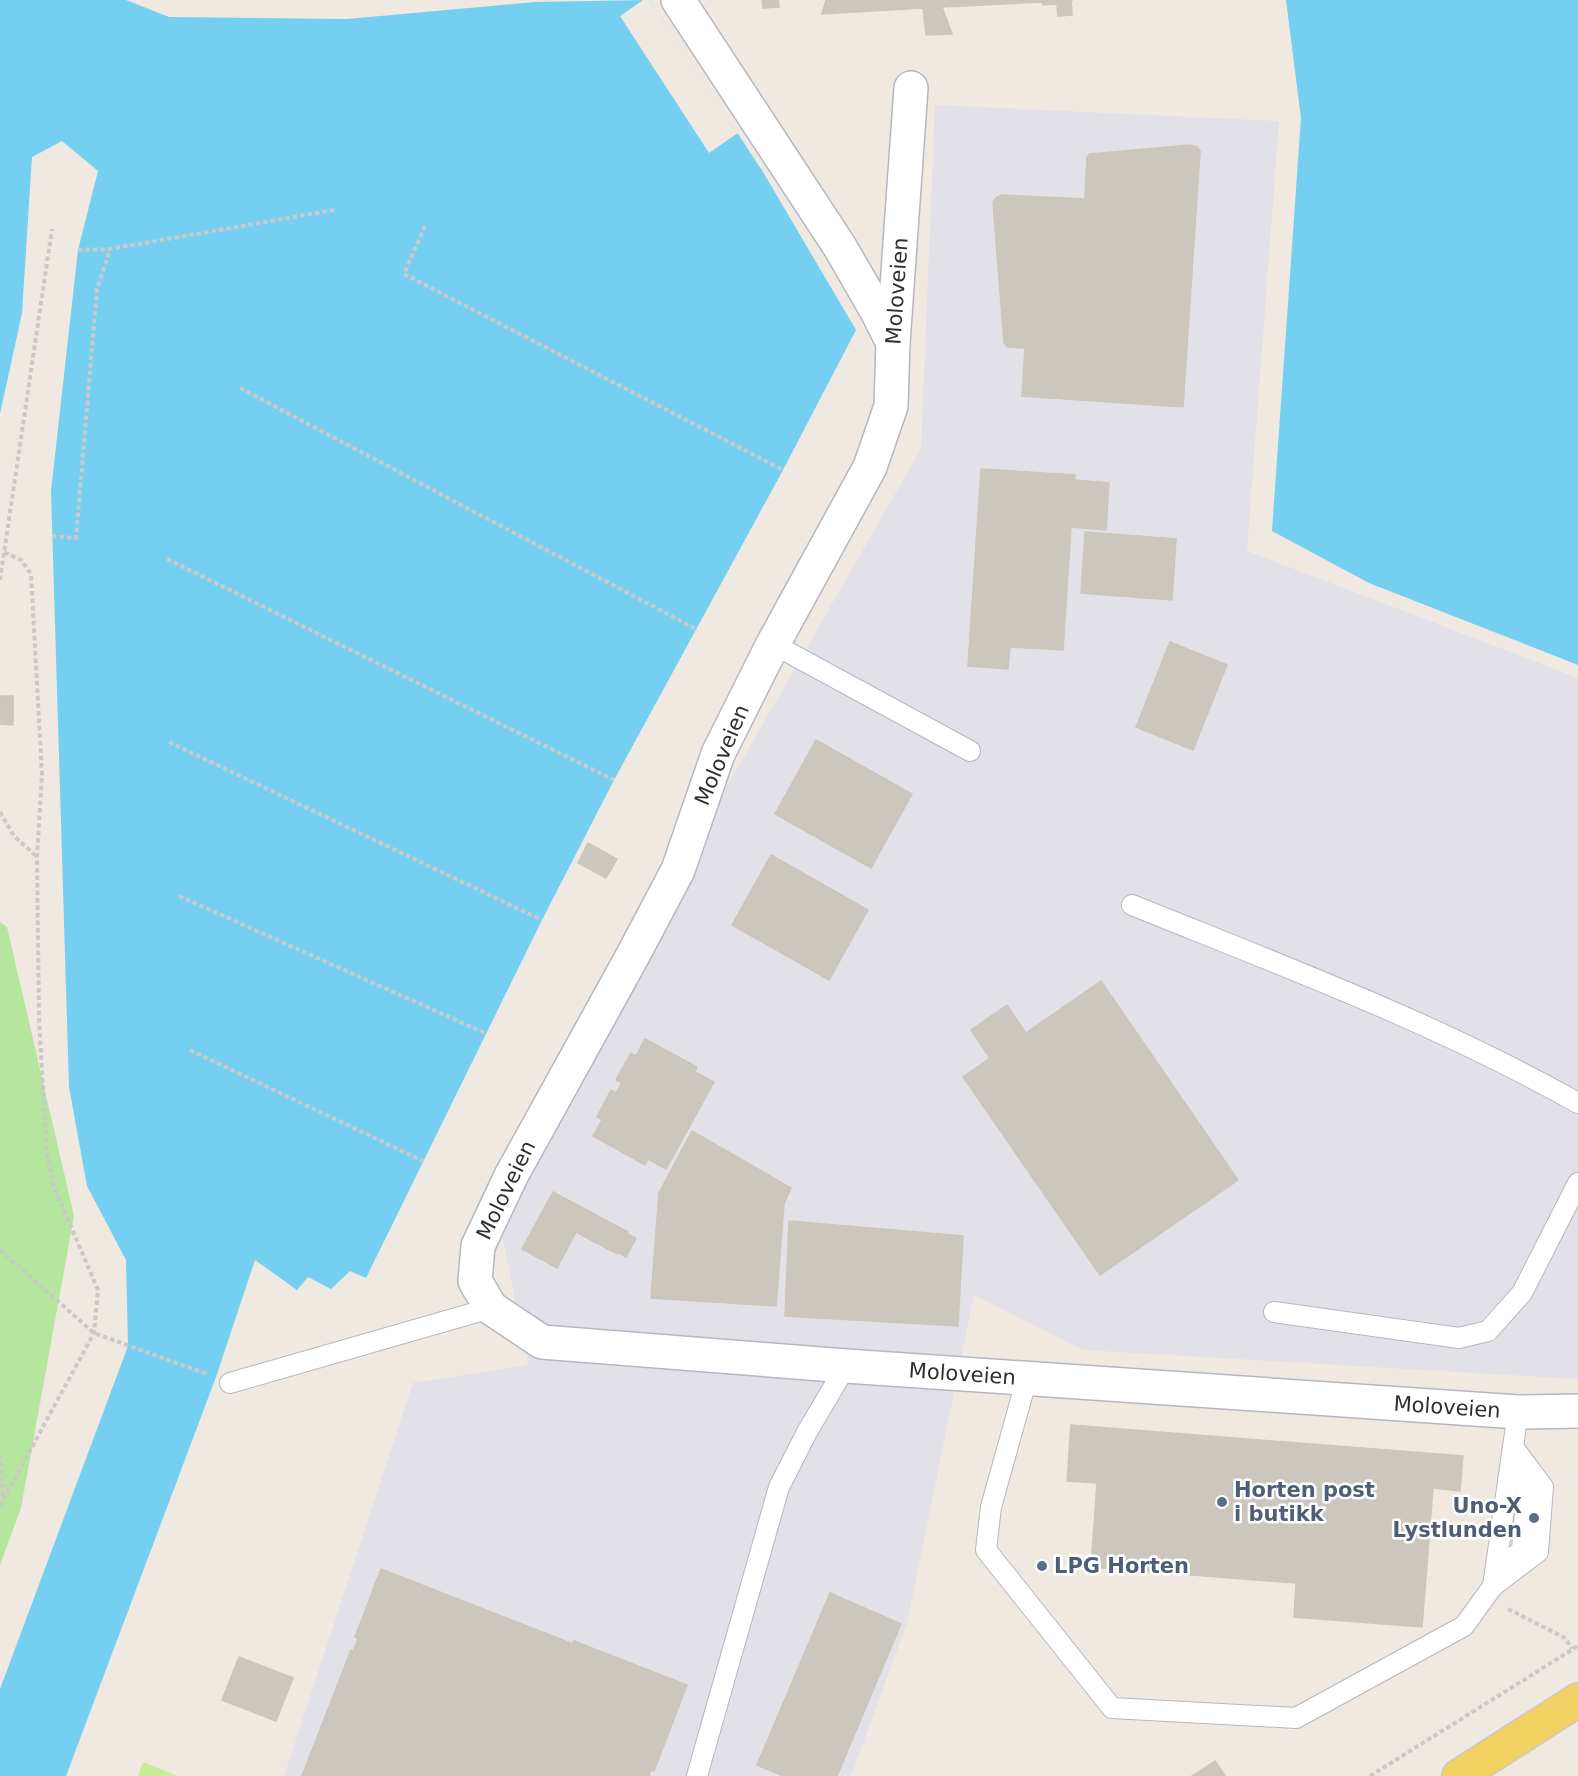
<svg xmlns="http://www.w3.org/2000/svg" width="1578" height="1776" viewBox="0 0 1578 1776" font-family="'DejaVu Sans',sans-serif">
<rect width="100%" height="100%" fill="#efe9e1"/>
<!-- industrial -->
<path fill="#e3e1e8" d="M935,105L1279,121L1247,551L1578,678V1379L1083,1350L974,1295L907,1623L851,1776H284L413,1383L528,1365L500,1224L642,934L921,449Z"/>
<!-- green -->
<path fill="#b6e59e" d="M0,922L7,927L74,1216L21,1508L0,1565Z"/>
<!-- pitch -->
<path fill="#c9ec9a" d="M143,1762L178,1776H138Z"/>
<!-- water -->
<g fill="#75cff0">
<path d="M0,0H126L169,17L347,19L535,2L650,0L763,172L856,330L783,470L614,780L542,920L366,1278L350,1271L331,1289L308,1277L297,1290L255,1260L216,1377L66,1776H0V1689L128,1346L126,1260L87,1186L69,1087L51,491L78,250L98,171L62,141L32,157L22,313L0,414Z"/>
<path d="M1286,0H1578V665L1369,583L1272,531L1301,118Z"/>
</g>
<!-- pier -->
<path fill="#efe9e1" d="M643,0H650L738,133L709,153L620,16Z"/>
<!-- building -->
<g fill="#cbc7bf" stroke="#cbc5ba" stroke-width="1.5">
<path d="M762,0H778L779,7L763,8Z"/>
<path d="M1071,0L1072,15L1058,16L1057,4L1043,5V2L942,7L952,34L926,35L923,8L822,14L826,0H1073Z"/>
<path d="M1190,145L1197,147L1200,151L1183,407L1022,396L1025,348L1008,347L1004,343L993,202L997,197L1002,195L1085,199L1087,157L1090,154Z"/>
<path d="M981,469L1075,475V480L1109,483L1106,530L1071,527L1063,650L1010,647L1008,669L968,666Z"/>
<path d="M1085,532L1176,539L1172,600L1081,593Z"/>
<path d="M1170,642L1227,665L1193,750L1136,727Z"/>
<path d="M0,696H13V725L0,724Z"/>
<path d="M816,740L912,794L871,868L775,814Z"/>
<path d="M588,843L617,859L606,878L578,863Z"/>
<path d="M771,855L868,910L829,980L732,925Z"/>
<path d="M1101,981L1238,1180L1100,1275L963,1077L990,1058L971,1030L1007,1005L1026,1033Z"/>
<path d="M645,1039L697,1067L695,1072L714,1082L666,1169L648,1159L645,1165L593,1136L602,1120L597,1117L611,1090L616,1093L622,1083L616,1080L631,1053L636,1056Z"/>
<path d="M692,1131L791,1188L784,1204L776,1306L651,1298L659,1193Z"/>
<path d="M553,1192L628,1232L627,1234L636,1238L626,1257L618,1252L617,1254L576,1232L557,1268L522,1249Z"/>
<path d="M789,1221L963,1236L958,1326L785,1316Z"/>
<path d="M1071,1425L1463,1456L1460,1491L1433,1488L1422,1627L1294,1617L1296,1583L1091,1567L1097,1483L1067,1481Z"/>
<path d="M381,1569L573,1644L574,1641L687,1685L654,1771L651,1770L649,1776H302L351,1650L353,1651L358,1639L355,1637Z"/>
<path d="M830,1593L901,1624L837,1776H783L757,1765Z"/>
<path d="M239,1657L293,1678L276,1721L222,1700Z"/>
<path d="M1215,1761L1225,1776H1192Z"/>
</g>
<g fill="none" stroke-linecap="round" stroke-linejoin="round">
<defs>
<g id="service">
<path d="M773,644L970,751"/>
<path d="M1132,905C1283,966 1436,1023 1578,1103"/>
<path d="M1274,1312L1459,1338L1488,1331L1522,1293L1578,1183"/>
<path d="M1027,1378L991,1507L986,1550L1112,1708L1296,1718L1464,1626L1493,1586L1518,1412"/>
<path d="M230,1383L491,1308"/>
<path d="M1503,1565L1522,1550L1527,1484L1514,1466"/>
<path d="M1493,1586L1538,1552L1543,1487L1513,1447"/>
<path d="M697,1776L779,1487L807,1432L846,1366"/>
</g>
<g id="minor">
<path d="M678,0L840,247L878,313L893,343"/>
<path id="s1" d="M911,88L893,343L891,406L870,467L773,644L718,754L678,870L632,957L511,1176L478,1246L475,1281L491,1308L542,1342L846,1366L1518,1412L1578,1411"/>
</g>
<path id="primary" d="M1459,1776L1578,1700"/>
</defs>
<!-- service casing -->
<use href="#service" stroke="#b4b7c1" stroke-width="22"/>
<!-- minor casing -->
<use href="#minor" stroke="#b4b7c1" stroke-width="36"/>
<!-- primary casing -->
<use href="#primary" stroke="#c9c9c9" stroke-width="36"/>
<!-- path -->
<g stroke="#c9c9c9" stroke-width="4" stroke-dasharray="4.5 3" stroke-linecap="butt">
<path d="M425,226L404,274L783,470"/>
<path d="M78,250L110,249L334,210"/>
<path d="M240,388L696,629"/>
<path d="M52,536L76,538L97,289L110,249"/>
<path d="M167,559L614,780"/>
<path d="M0,580L52,229"/>
<path d="M169,742L542,920"/>
<path d="M0,812L14,836L36,856"/>
<path d="M179,896L487,1034"/>
<path d="M190,1050L423,1161"/>
<path d="M0,1250L94,1333L207,1374"/>
<path d="M0,1454L3,1497"/>
<path d="M0,1506L94,1333L98,1290L54,1187L47,1154L39,1020L37,857L42,775L31,574L21,560L4,552"/>
<path d="M1508,1609L1565,1638L1572,1649"/>
<path d="M1370,1776L1578,1646"/>
</g>
<!-- service -->
<use href="#service" stroke="#fff" stroke-width="20"/>
<!-- minor -->
<use href="#minor" stroke="#fff" stroke-width="33"/>
<!-- primary -->
<use href="#primary" stroke="#f2d163" stroke-width="33"/>
</g>
<!-- markers -->
<g fill="#5c6f8a" stroke="#fff" stroke-width="2">
<circle cx="1222" cy="1502" r="6"/>
<circle cx="1534" cy="1518" r="6"/>
<circle cx="1042" cy="1566" r="6"/>
</g>
<g text-anchor="middle" stroke-width="5" stroke-linejoin="round" paint-order="stroke">
<!-- street labels -->
<g font-size="21" fill="#2e2e2e" stroke="#fff">
<text transform="translate(897 291) rotate(-86)" y="7">Moloveien</text>
<text transform="translate(722 755) rotate(-67)" y="7">Moloveien</text>
<text transform="translate(506 1190) rotate(-64)" y="7">Moloveien</text>
<text dy="7" stroke="none"><textPath href="#s1" startOffset="1806">Moloveien</textPath></text>
<text dy="7" stroke="none"><textPath href="#s1" startOffset="2292">Moloveien</textPath></text>
</g>
<!-- service labels -->
<g font-size="21" font-weight="bold" fill="#4e5e75" stroke="#fff" text-anchor="start">
<text x="1234" y="1497">Horten post<tspan x="1234" dy="24">i butikk</tspan></text>
<text x="1522" y="1513" text-anchor="end">Uno-X<tspan x="1522" dy="24">Lystlunden</tspan></text>
<text x="1054" y="1573">LPG Horten</text>
</g>
</g>
</svg>
